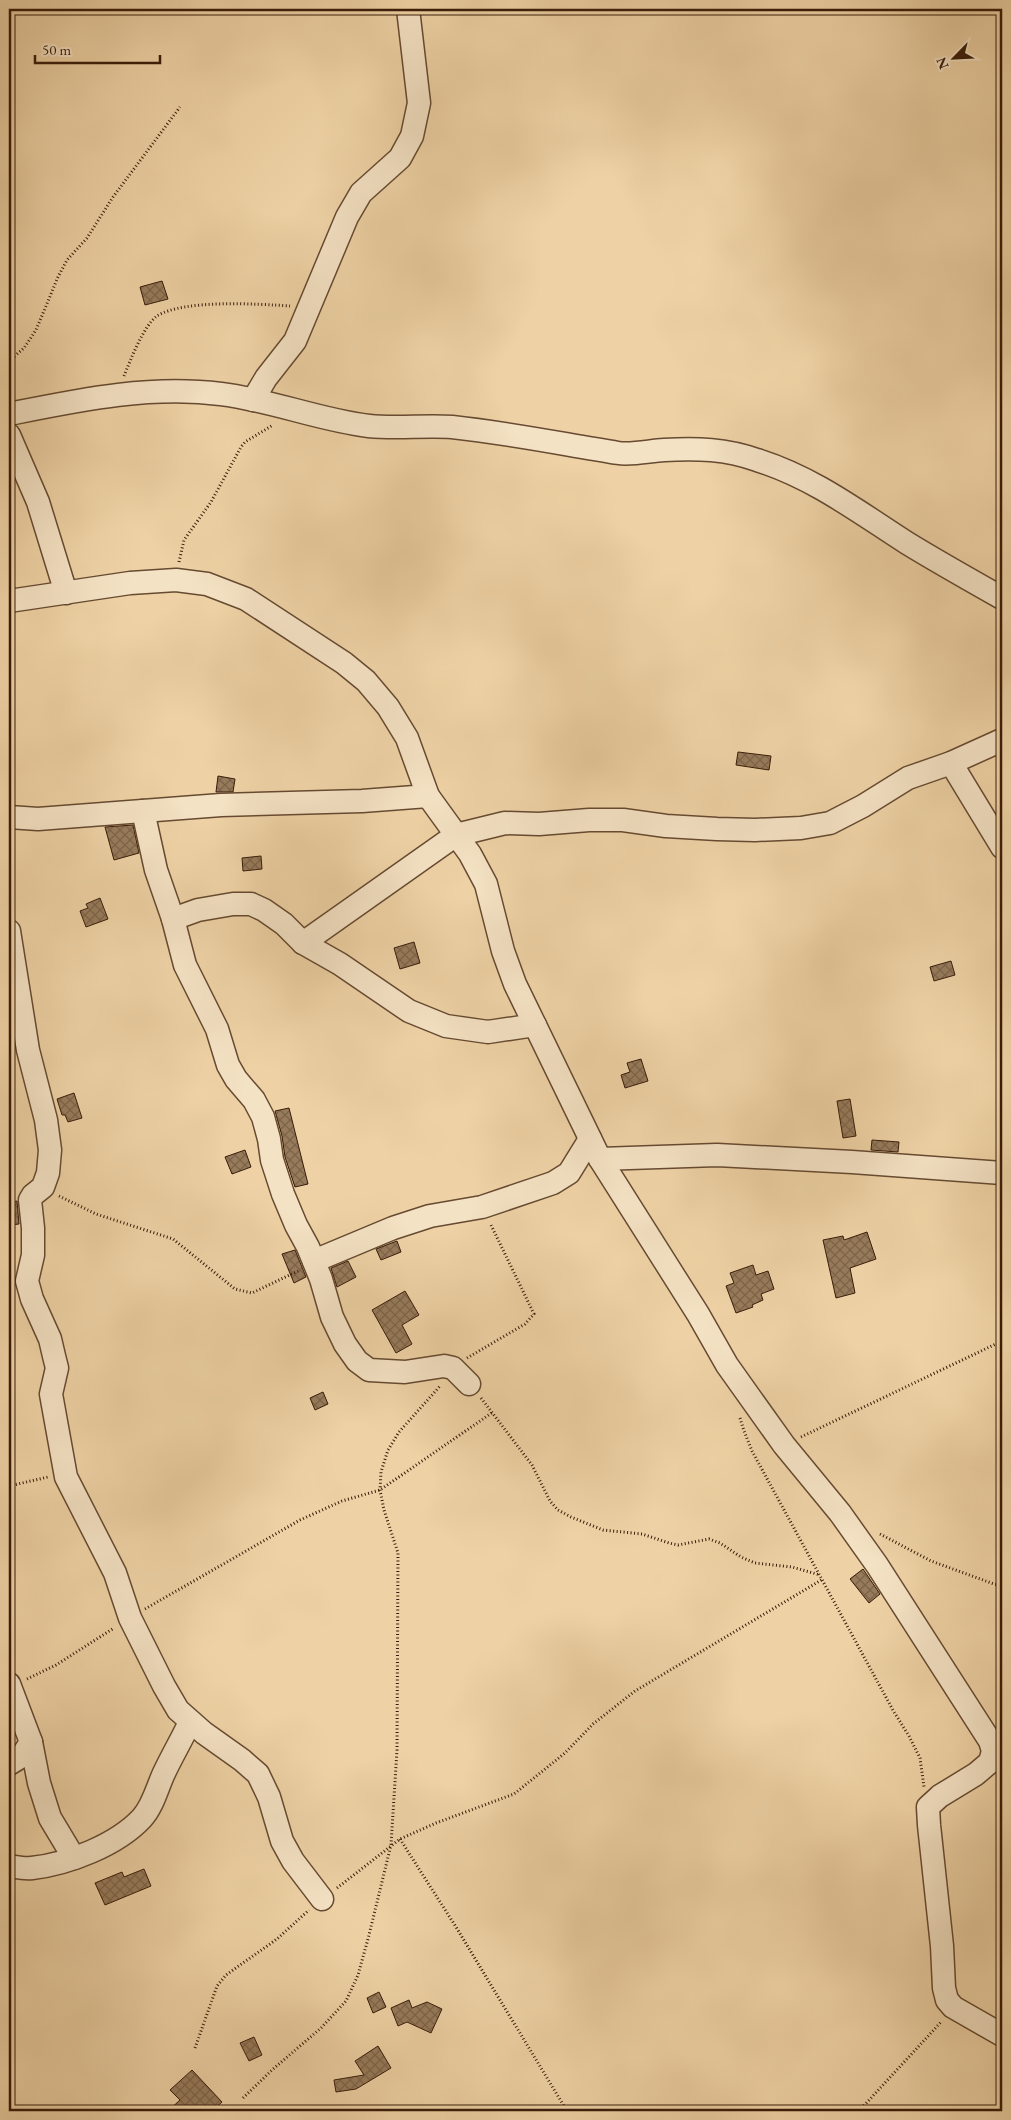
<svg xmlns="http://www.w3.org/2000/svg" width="1011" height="2120" viewBox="0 0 1011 2120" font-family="'EB Garamond',serif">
<defs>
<pattern id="building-cross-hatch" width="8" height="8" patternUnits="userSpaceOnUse" patternTransform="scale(1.25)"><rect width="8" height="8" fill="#977b5b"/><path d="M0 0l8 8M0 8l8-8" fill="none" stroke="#7c6449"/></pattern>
</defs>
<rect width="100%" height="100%" fill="#eed2a5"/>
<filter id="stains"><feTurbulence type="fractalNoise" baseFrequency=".004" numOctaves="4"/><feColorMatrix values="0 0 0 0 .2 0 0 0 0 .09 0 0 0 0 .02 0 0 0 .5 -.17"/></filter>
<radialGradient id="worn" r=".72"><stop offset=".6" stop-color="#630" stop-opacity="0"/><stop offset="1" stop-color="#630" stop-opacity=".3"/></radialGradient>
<!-- building -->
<g fill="url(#building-cross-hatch)" stroke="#391c0a">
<path d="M162,281L168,299L145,305L140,287Z"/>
<path d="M738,752L771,756L769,770L736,765Z"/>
<path d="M218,776L235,779L233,792H216Z"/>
<path d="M133,825L139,853L114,860L105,827Z"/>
<path d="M261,856L262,869L243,871L242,858Z"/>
<path d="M100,898L108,919L86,927L80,911L88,908L86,904Z"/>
<path d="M414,942L420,963L400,969L394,948Z"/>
<path d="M951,961L955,975L934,981L930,967Z"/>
<path d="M641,1059L648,1081L625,1088L621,1075L630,1072L627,1063Z"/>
<path d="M74,1093L82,1118L68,1122L65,1115H62L57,1099Z"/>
<path d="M850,1099L856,1136L843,1138L837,1101Z"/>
<path d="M289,1108L308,1184L295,1187L285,1157L282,1136L275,1111Z"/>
<path d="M872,1140L899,1142L898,1152L871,1150Z"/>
<path d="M245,1150L251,1167L232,1174L225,1157Z"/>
<path d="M17,1201L19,1224L11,1225L9,1203Z"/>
<path d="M867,1232L876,1259L850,1268L855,1293L836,1298L823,1240L843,1236L844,1240Z"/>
<path d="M397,1241L401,1252L381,1260L376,1249Z"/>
<path d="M295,1250L306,1277L294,1283L282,1254Z"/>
<path d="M348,1261L356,1277L337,1287L331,1268Z"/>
<path d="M753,1265L756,1275L768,1271L774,1289L761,1294L763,1300L752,1305L753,1307L736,1313L726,1286L734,1283L730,1273Z"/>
<path d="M405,1291L419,1315L402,1325L412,1344L396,1353L372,1310Z"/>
<path d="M323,1392L328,1404L315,1410L310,1398Z"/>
<path d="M863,1569L880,1594L869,1603L850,1579Z"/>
<path d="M144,1869L151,1886L105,1905L95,1883L122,1872L124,1877Z"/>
<path d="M379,1992L386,2007L373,2013L367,1998Z"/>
<path d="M409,2000L412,2008L427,2002L442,2009L431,2033L407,2022L398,2026L391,2008Z"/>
<path d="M254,2037L262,2055L249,2061L240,2043Z"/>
<path d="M378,2046L391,2068L356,2089L336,2092L334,2080L364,2075L355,2061Z"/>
<path d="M192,2070L222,2102L212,2111H168L180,2100L170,2090Z"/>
</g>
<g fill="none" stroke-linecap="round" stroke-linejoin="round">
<defs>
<g id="minor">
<path d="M253,400L266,378L295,341L347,217L361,193L400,158L412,136L419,103L408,9"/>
<path d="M9,414C79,400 149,385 221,394C271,400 319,420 369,426C397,429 424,425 452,427C508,433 562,444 618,453C632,455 649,451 664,450C697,448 726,449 757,460C814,478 857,511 907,543C938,562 970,580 1002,598"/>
<path d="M9,435L38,502L66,593"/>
<path d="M9,601L130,583L176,580L207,584L246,599L344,663L366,681L388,707L407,738L428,796L470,854L486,884L503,951L515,984L600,1159L698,1314L727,1365L784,1445L840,1513L877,1565L990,1741L993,1751L990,1762L976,1774L940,1796L928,1807L929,1825L942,1946L944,1988L947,2000L953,2007L1002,2035"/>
<path d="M951,763L1002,847"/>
<path d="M143,811L156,870L173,919L185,965L217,1029L228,1065L236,1079L254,1100L263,1117L269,1139L272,1160L283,1194L296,1225L308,1247L321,1279L332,1317L345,1344L357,1361L369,1370L405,1372L444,1366L453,1368L469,1384"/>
<path d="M9,817L38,819L221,805L362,801L428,796"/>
<path d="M173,919L198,910L233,904H251L264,910L284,924L303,943L340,964L409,1011L446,1026L488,1032L535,1025"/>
<path d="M9,931L28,1050L46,1120L50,1150L48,1173L43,1187L33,1195L30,1200L33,1228V1255L27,1281L32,1299L50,1339L54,1356L57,1368L51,1394L66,1477L115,1573L130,1618L164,1686L178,1710L204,1733L242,1760L258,1774L269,1797L282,1841L293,1861L322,1899"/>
<path d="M303,943L456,835L505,823L539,824L589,820H623L666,826L717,829L755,830L801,828L830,823L863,806L908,778L951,763L1002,740"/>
<path d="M600,1159L717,1155L852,1162L1002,1173"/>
<path d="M314,1261L393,1228L430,1216L482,1207L553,1183L569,1173L590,1139"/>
<path d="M9,1684L31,1742L39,1783L50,1818L74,1858"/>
<path d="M9,1764L22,1756L31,1742"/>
<path d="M9,1866C16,1867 24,1869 32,1868C68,1864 117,1845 142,1818C153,1806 157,1788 164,1773C172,1756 182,1739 190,1722"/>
</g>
</defs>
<!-- minor casing -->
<use href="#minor" stroke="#664a31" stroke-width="25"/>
<!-- path -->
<g stroke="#391c0a" stroke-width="3" stroke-dasharray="1 2.5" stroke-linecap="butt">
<path d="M9,361L24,348L36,330L58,277L67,260L87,238L113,197L180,107"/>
<path d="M124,376C130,361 144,325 157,316C184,299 258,304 290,306"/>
<path d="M179,562L184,540L211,502L241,447L245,442L273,425"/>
<path d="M59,1196L96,1214L173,1239L235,1289L252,1293L298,1271"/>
<path d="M467,1358L525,1324L534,1314L490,1223"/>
<path d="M481,1398L532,1465L550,1501L558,1510L571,1517L603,1530L642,1534L669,1543L678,1545L709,1539L720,1543L741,1557L755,1563L792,1567L820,1575"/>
<path d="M740,1418L744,1431L752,1451L894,1712L909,1736L920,1758L924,1787"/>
<path d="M801,1437L1002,1341"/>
<path d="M9,1486L48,1477"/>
<path d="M880,1534L931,1561L994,1584L1002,1585"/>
<path d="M145,1609L300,1520L342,1501L380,1490L493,1412"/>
<path d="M27,1679L56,1665L114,1628"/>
<path d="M400,1839L456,1927L567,2111"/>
<path d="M337,1888L400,1839L436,1823L514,1794L565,1753L593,1724L635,1691L823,1579"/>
<path d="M195,2048L217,1986L226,1975L277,1939L309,1910"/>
<path d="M243,2098L272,2070L321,2028L346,2001L358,1975L368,1939L391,1845L397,1750L398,1553L384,1510L380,1490L381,1472L388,1450L399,1432L441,1385"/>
<path d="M859,2111L942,2021"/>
</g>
<!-- minor -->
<use href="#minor" stroke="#f4e2c4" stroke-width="22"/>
</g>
<!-- margin -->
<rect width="1011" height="2120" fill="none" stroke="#eed2a5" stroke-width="30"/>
<rect x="10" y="10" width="991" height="2100" fill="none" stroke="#391c0a" stroke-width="2.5"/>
<rect x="15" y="15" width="981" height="2090" fill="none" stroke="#391c0a"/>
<!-- north arrow -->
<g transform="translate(954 58) rotate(246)" stroke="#f4e2c4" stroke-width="4" paint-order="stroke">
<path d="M0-4L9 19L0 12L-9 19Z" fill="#391c0a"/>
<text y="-8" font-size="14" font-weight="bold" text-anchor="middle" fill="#391c0a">N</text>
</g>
<!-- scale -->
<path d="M35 55v8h125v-8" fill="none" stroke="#391c0a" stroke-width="2.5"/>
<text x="42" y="55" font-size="15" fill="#391c0a" stroke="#f4e2c4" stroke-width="4" paint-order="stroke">50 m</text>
<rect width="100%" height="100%" filter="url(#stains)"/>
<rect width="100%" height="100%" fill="url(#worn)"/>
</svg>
